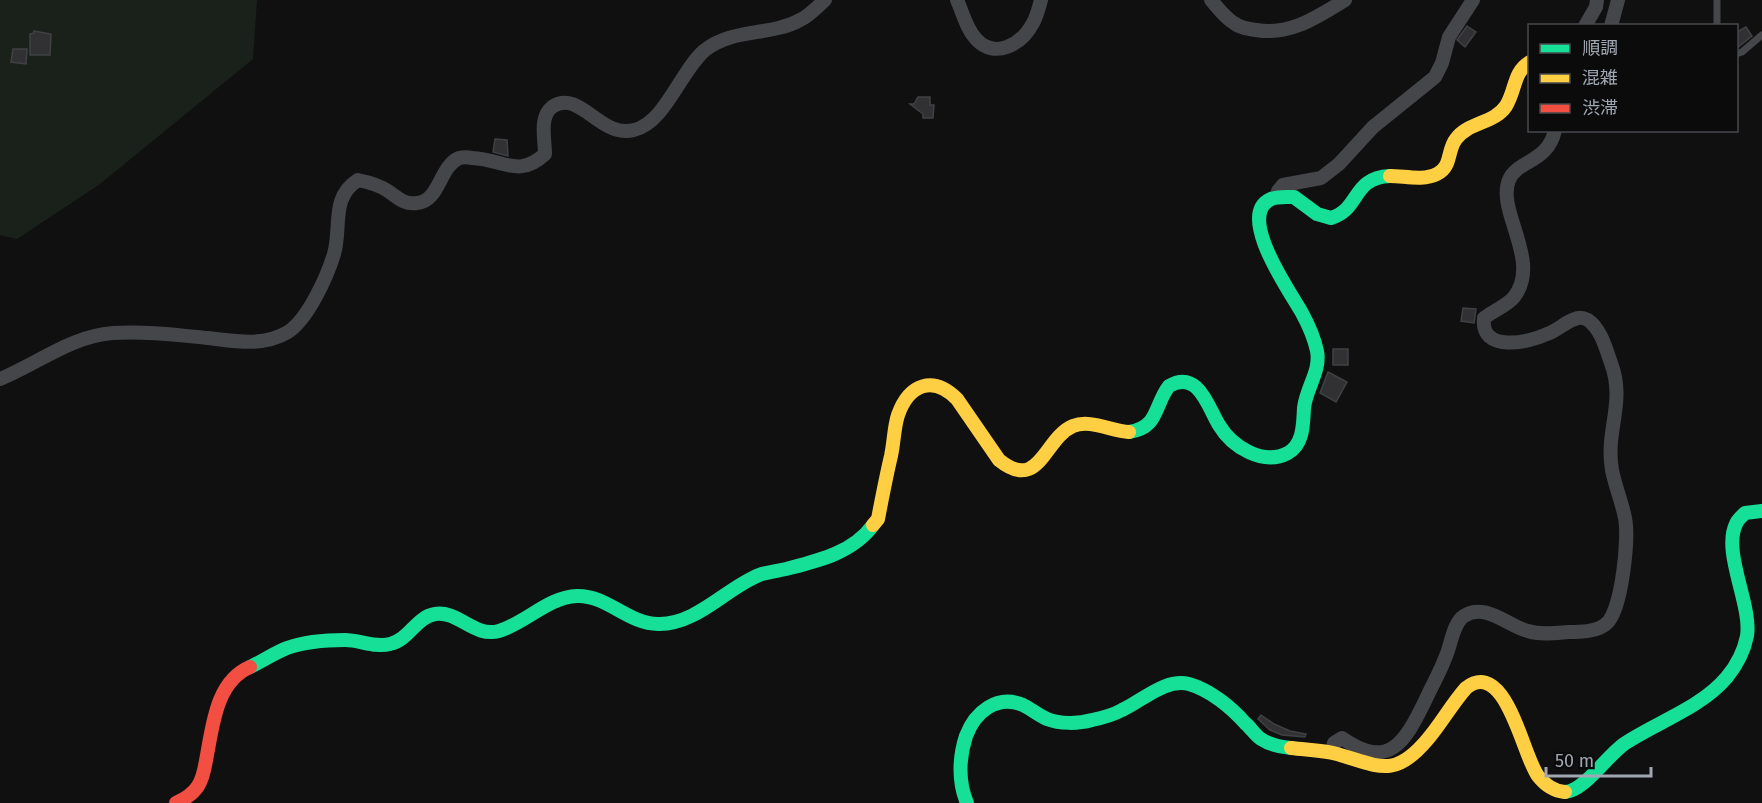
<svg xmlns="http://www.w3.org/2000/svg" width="1762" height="803" viewBox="0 0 1762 803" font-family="'Fira Sans','Noto Sans JP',sans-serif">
<rect width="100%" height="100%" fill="#101011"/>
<!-- green -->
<path fill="#1a211b" d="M0,0H257L253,59L100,184L17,239L0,235Z"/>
<!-- building -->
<g fill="#313133" stroke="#404144" stroke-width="1.5">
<path d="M1467,26L1476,32L1465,47L1457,40Z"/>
<path d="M1746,27L1752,36L1737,48V32Z"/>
<path d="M34,31L51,34L50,55H30V34L34,33Z"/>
<path d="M13,49H27L26,64L11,62Z"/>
<path d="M918,97H930V105H934L933,118H923V114L910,104H914Z"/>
<path d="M495,139L507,140L508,156L493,152Z"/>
<path d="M1463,308L1476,309L1474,323L1461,321Z"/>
<rect x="1333" y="349" width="15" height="16"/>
<path d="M1328,372L1347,382L1336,402L1320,393Z"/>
<path d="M1261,715L1274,724L1290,731L1306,734L1305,737L1282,735L1270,730L1258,719Z"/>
</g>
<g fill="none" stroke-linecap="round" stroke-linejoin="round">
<!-- lane -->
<g stroke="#454649" stroke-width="7">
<path d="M1717,0V26"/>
<path d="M1736,54L1742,52L1762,35"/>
</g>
<!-- street -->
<g stroke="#454649" stroke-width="14">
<path d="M957,0C963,13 966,28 976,39C995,60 1022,44 1033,23C1037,16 1039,7 1041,0"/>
<path d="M1211,0C1218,8 1225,18 1234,23C1240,28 1248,29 1256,30C1290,36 1317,17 1345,0"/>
<path d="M1585,26L1596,7L1597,0"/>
<path d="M1611,26L1618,0"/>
<path d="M1278,197V191L1283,185L1321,178L1339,164L1373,127L1435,77L1442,63L1449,37L1473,0"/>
<path d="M0,379C37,364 71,336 113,333C144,331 177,335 208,338C235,341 263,347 288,332C308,319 327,277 334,254C342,227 330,198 358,180C368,182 379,185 388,191C397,197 404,205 417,203C440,201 439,167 459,158C463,157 468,157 472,158C503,159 518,179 545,154C545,140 539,117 552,107C580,88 600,139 634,130C665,123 681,70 705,50C733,28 771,36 800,20C809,16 817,7 825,0"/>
<path d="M1332,752L1334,743L1342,738C1389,771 1405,742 1425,701C1432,686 1440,672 1446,656C1451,645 1453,623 1464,616C1485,602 1508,626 1528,631C1540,635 1555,633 1568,632C1580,632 1598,632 1607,623C1622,609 1629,538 1625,518C1622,502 1615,486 1612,470C1605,430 1626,403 1611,363C1606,349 1601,329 1588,320C1584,318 1579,317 1575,319C1565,322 1557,331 1547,334C1528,343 1480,353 1484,318C1493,311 1508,305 1514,297C1542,261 1496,211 1509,180C1517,160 1548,163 1555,130"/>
</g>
<!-- fast -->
<g stroke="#16e098" stroke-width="14">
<path d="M1129,432C1159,428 1154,405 1169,386C1198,369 1208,407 1219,425C1232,447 1263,466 1288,453C1304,444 1303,423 1304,408C1306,388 1321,371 1317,351C1314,337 1308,324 1302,313C1291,293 1235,215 1271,199C1278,196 1287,197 1294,197L1317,214L1331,218C1361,209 1351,178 1390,176"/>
<path d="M250,667C263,661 274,653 287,648C304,642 327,640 345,640C360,640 375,648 390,644C409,640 416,617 435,614C458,610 474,638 499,631C526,623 548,597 577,596C607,595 628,624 658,624C696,625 725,589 759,575C767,572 777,571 786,569C817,561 853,553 873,525"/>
<path d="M1565,792C1584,791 1606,757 1624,744C1657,722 1701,708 1727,677C1736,666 1744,651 1747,636C1752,605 1722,552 1736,524C1737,520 1742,516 1745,513L1762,511"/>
<path d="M967,803C958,782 959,757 966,736C975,712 997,694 1023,705C1031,709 1038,715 1047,719C1060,724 1078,724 1092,720C1102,718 1113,715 1122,710C1142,701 1165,678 1189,684C1210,690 1231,707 1245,723C1251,728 1255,735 1261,739C1270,745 1281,747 1291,748"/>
</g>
<!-- slow -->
<g stroke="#ffcf43" stroke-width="14">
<path d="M1390,176C1405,176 1423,181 1437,174C1452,167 1447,150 1456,139C1468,122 1494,124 1506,106C1516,90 1513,72 1530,62"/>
<path d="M873,525L878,519C882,498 886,477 891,456C894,442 894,427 898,415C909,384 933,375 957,399L999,460C1040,493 1044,438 1073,426C1090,419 1111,431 1129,432"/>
<path d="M1291,748C1307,750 1322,750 1337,754C1379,766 1394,779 1427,740C1441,724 1451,705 1466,688C1506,657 1523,757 1538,776C1545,785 1553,791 1565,792"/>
</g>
<!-- jam -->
<path stroke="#f24e42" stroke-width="14" d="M176,803C185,799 193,794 198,786C204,777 205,765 207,755C213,723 217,681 250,667"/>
</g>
<!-- legend -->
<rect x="1528" y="24" width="210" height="108" fill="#0b0b0c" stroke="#47494e" stroke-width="1.5"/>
<rect x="1540" y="44" width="30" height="9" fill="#16e098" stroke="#47494e" stroke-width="1.5"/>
<text x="1582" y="54" font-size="18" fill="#a1a7b2">順調</text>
<rect x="1540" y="74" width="30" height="9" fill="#ffcf43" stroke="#47494e" stroke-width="1.5"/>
<text x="1582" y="84" font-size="18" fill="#a1a7b2">混雑</text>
<rect x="1540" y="104" width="30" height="9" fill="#f24e42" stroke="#47494e" stroke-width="1.5"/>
<text x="1582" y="114" font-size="18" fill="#a1a7b2">渋滞</text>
<!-- scale -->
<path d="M1546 767v9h105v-9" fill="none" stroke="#a1a7b2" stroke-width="3"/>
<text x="1555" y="767" font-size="18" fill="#a1a7b2" stroke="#0b0b0c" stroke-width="4.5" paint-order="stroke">50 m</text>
</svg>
